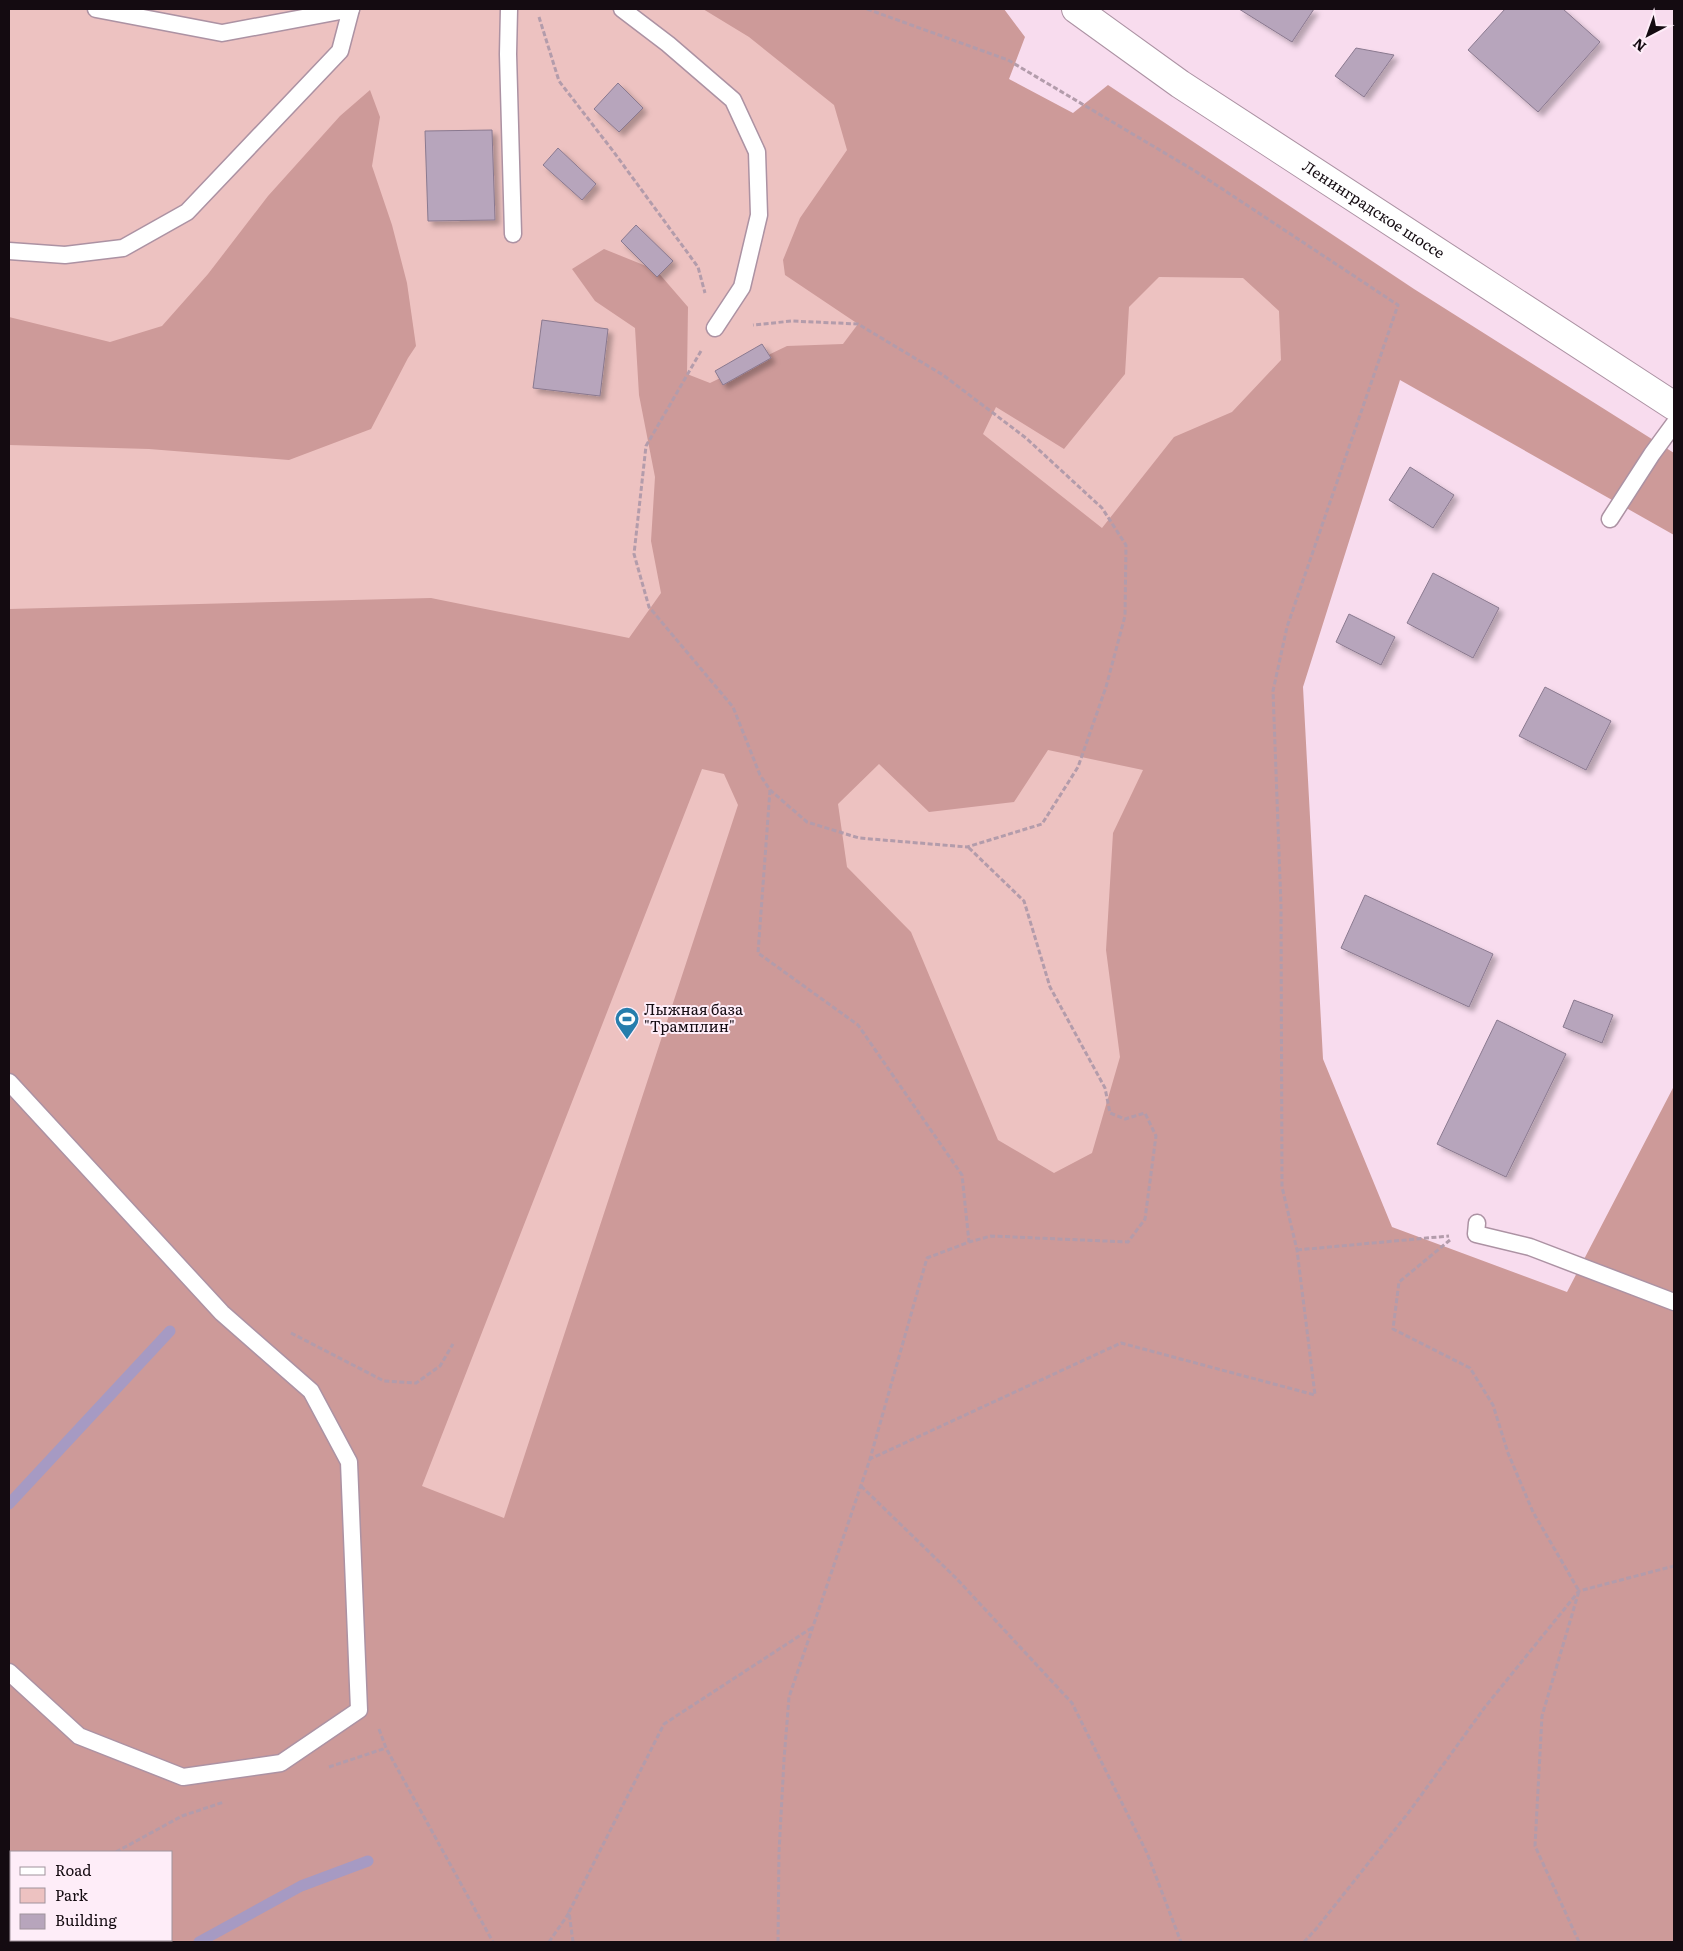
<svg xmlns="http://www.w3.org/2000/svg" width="1683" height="1951" viewBox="0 0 1683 1951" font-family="Literata,serif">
<defs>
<filter id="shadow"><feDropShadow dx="4.5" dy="4.5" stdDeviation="2.5" flood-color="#0004"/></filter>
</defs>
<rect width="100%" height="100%" fill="#f8dcee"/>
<!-- green -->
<path fill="#edc2c1" d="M9,9H755L1353,326L1247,694L1285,1369L514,1942L194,1840L11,1852L9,1886Z"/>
<!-- forest -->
<g fill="#cd9a99" fill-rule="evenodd">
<path d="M703,9H1004L1025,37L1009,79L1073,113L1108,85L1414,289L1674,453V535L1400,380L1303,687L1323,1059L1392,1227L1567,1292L1674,1086V1942H9V609L431,598L629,638L661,593L651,541L655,477L639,395L635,328L595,301L572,269L604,249L656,270L688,307L687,374L710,383L787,346L843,344L858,324L785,275L783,260L800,218L847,150L834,105L749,37ZM1159,277L1243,278L1279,311L1281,360L1232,412L1174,437L1102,528L983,434L996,407L1064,449L1125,374L1129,307ZM1048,750L1143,770L1113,833L1106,950L1120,1057L1092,1153L1054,1173L998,1140L911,932L847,867L838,804L879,764L929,812L1014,802ZM702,769L724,774L738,805L504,1518L422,1486ZM11,1852H171V1940H11Z"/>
<path d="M370,90L380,117L372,166L392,225L407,283L416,346L408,358L371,429L289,460L149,449L9,445V317L110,342L162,326L208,274L268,196L340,116Z"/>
</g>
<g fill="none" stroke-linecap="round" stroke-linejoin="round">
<!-- stream -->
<g stroke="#a69ac3" stroke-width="11">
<path d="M9,1504L170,1331"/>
<path d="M9,1926L11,1928"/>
<path d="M48,1940L55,1942"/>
<path d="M199,1942L301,1886L368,1861"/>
</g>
</g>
<!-- building -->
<g fill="#b7a5bc" stroke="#8a798f" filter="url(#shadow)">
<path d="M1239,9H1314L1292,42Z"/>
<path d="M1505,9H1563L1600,42L1538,112L1468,50Z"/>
<path d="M1356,48L1394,55L1364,97L1335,76Z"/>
<path d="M618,83L643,108L619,132L594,109Z"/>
<path d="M492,130L495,220L428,221L425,131Z"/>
<path d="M558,148L596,184L582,200L543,165Z"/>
<path d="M636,225L673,261L657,277L621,241Z"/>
<path d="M542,320L608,329L600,396L533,388Z"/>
<path d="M762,344L771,358L723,385L715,371Z"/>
<path d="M1410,467L1454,495L1433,528L1389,500Z"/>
<path d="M1433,573L1499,608L1473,658L1407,623Z"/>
<path d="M1349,614L1395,637L1381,665L1336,642Z"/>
<path d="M1545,687L1611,721L1586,770L1519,736Z"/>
<path d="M1365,895L1493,954L1469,1007L1341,948Z"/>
<path d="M1574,1000L1613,1015L1602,1043L1563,1027Z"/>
<path d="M1497,1020L1566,1054L1506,1177L1437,1144Z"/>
</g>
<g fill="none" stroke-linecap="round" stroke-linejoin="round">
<defs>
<g id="service">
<path d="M96,9L222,33L351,9"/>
<path d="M509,9L508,54L513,234"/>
<path d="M622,9L668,44L733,100L757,152L759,215L742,287L715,328"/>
<path d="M9,251L65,255L123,248L187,212L340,51L351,9"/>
<path d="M1610,519L1652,454L1674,424"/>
<path d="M9,1082L222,1313L311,1391L349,1462L359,1710L281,1763L183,1777L79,1736L9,1672"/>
<path d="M1477,1223L1476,1234L1530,1247L1674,1302"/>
</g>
<g id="secondary">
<path id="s1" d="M1076,9L1180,84L1674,406"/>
</g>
</defs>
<!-- service casing -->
<use href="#service" stroke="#ac92a3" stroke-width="19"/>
<!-- secondary casing -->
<use href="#secondary" stroke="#ac92a3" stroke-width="30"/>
<!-- path -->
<g stroke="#b39cab" stroke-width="3" stroke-dasharray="5 2.5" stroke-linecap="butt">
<path d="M867,9L1008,60L1195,171L1398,305L1287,627L1273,691L1281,906L1282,1187L1297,1250L1315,1395L1121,1343L870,1459"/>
<path d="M539,17L559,81L613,151L698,267L705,293"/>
<path d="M701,351L646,446L634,554L649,607L733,707L760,775L770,790L807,822L859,838L967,847L1042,824L1078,767L1106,687L1125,616L1126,545L1102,508L1026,438L943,375L858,324L792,321L753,325"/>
<path d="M770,790L758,953L858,1025L962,1175L969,1242"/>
<path d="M1450,1240L1399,1282L1393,1329L1470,1368L1493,1405L1508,1453L1533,1512L1579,1591L1542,1716L1535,1846L1579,1942"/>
<path d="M1297,1250L1449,1236"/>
<path d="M291,1333L384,1381L416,1383L440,1366L453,1344"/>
<path d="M861,1486L957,1579L1072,1703L1147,1853L1181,1942"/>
<path d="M379,1729L386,1748L493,1942"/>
<path d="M329,1767L386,1748"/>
<path d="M116,1852L182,1816L224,1802"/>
<path d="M9,1918L11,1910"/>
<path d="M549,1942L569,1913"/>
<path d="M573,1942L569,1912L664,1724L813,1627"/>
<path d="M778,1942L779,1852L784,1760L789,1697L870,1459L927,1258L969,1242L991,1236L1128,1242L1145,1219L1156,1136L1145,1113L1125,1119L1110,1113L1105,1088L1050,987L1024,901L968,847"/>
<path d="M1304,1942L1316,1929L1409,1812L1485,1707L1579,1591L1674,1566"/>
</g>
<!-- service -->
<use href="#service" stroke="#fff" stroke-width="16"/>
<!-- secondary -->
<use href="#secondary" stroke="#fff" stroke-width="28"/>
</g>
<!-- icons -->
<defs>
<symbol id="stadium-pin" viewBox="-11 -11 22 30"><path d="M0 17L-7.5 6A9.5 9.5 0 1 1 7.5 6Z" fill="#267dac" stroke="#feedf8"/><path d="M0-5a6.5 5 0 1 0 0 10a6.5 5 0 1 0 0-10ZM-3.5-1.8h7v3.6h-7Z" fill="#fff"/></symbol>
</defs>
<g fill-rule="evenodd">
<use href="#stadium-pin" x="613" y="1005" width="28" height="38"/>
</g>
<g text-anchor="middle" stroke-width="4" stroke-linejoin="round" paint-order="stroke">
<!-- street labels -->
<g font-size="15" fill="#140b11" stroke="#feedf8">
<text dy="5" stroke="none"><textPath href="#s1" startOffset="359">Ленинградское шоссе</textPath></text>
</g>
<!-- poi labels -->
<g font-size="15" fill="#140b11" stroke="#feedf8" text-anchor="start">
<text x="644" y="1015">Лыжная база<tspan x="644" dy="17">"Трамплин"</tspan></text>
</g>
</g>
<!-- border -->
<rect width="1683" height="1951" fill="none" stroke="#140b11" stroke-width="20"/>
<!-- legend -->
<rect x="10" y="1851" width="162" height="90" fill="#feedf8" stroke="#a0939c"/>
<rect x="20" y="1867" width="25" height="8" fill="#ffffff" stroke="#a0939c"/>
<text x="55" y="1876" font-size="15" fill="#140b11">Road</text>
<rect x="20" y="1888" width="25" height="15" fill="#edc2c1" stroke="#a0939c"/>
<text x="55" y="1901" font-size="15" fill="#140b11">Park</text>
<rect x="20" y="1914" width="25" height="15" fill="#b7a5bc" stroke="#a0939c"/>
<text x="55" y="1926" font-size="15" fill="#140b11">Building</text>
<!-- north arrow -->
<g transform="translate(1648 35) rotate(221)" stroke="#feedf8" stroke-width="4" paint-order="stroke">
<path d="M0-4L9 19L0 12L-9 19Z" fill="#140b11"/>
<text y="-8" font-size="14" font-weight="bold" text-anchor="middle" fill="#140b11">N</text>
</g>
</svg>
